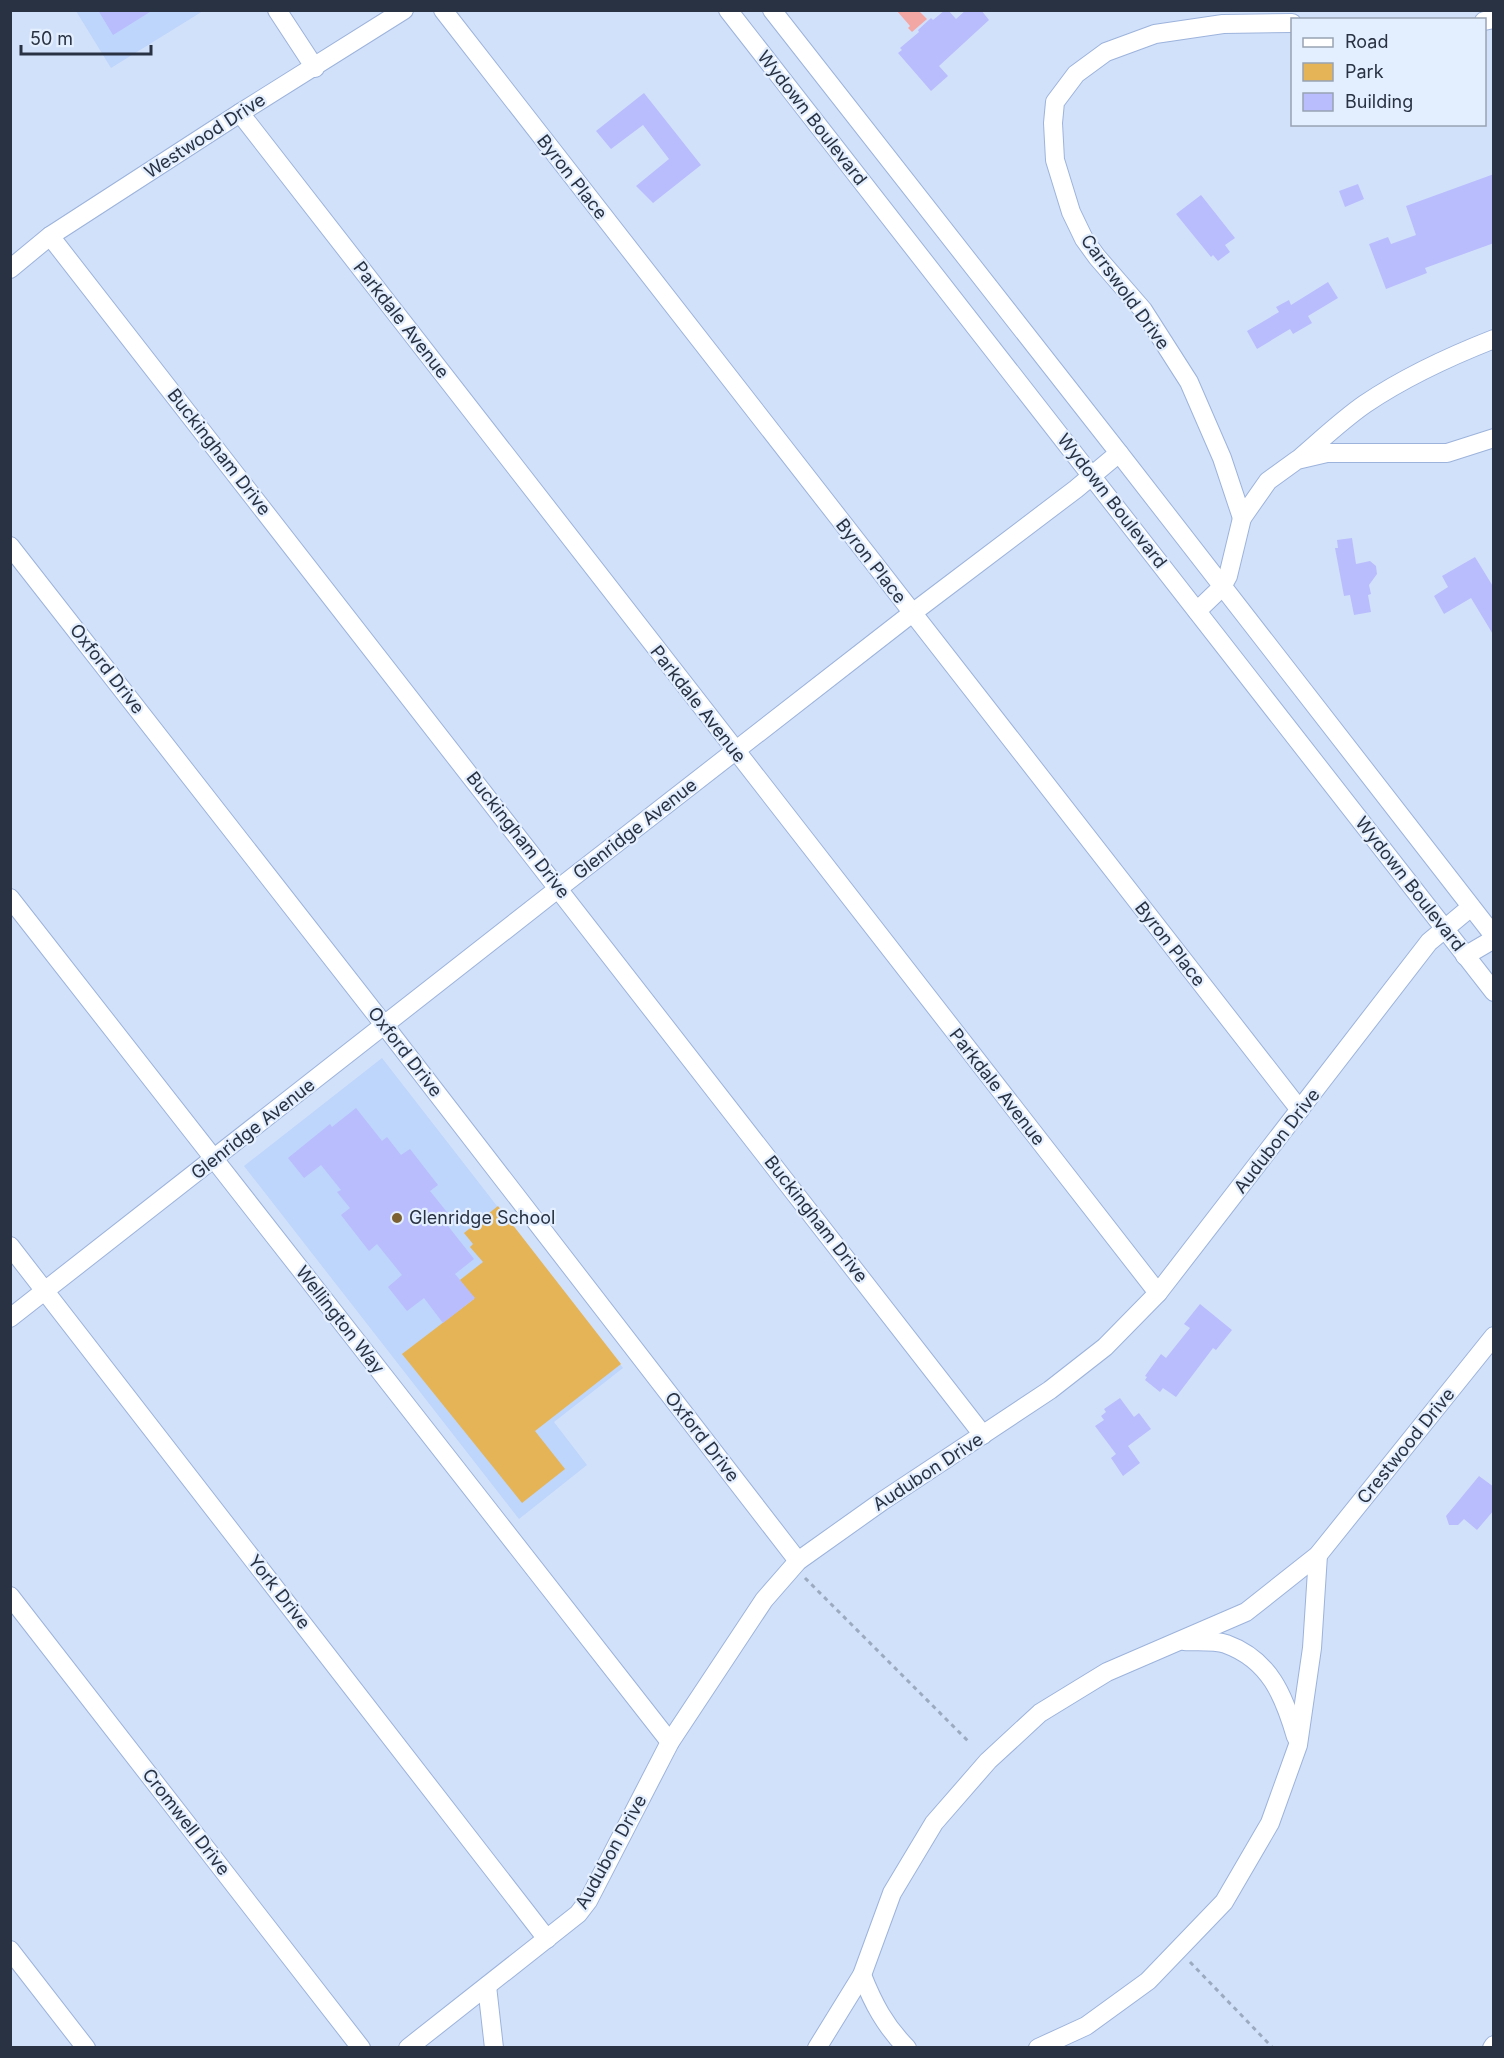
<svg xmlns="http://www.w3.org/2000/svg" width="1504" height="2058" viewBox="0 0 1504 2058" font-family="Inter,sans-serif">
<rect width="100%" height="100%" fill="#d2e1fa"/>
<!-- built -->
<g fill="#bed5fc">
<path d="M76,11H203L111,68Z"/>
<path d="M382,1058L623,1368L554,1422L587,1465L519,1519L244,1166Z"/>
</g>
<!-- green -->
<path fill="#e5b457" d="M498,1206L621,1364L535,1431L565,1469L522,1503L402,1354L474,1299L460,1280L483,1262L470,1247L473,1244L464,1233Z"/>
<!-- water -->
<path fill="#f3a7a4" d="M897,11H919L927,19L912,32L908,28L910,26Z"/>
<!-- building -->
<g fill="#b9bdfd">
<path d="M98,10H153L113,35Z"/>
<path d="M945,10H948L956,19L966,10H981L989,20L939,66L948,76L931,91L898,53L902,50L900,48L919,32L918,30L931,18L933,20Z"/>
<path d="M644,93L701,165L653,203L636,186L669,159L643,125L611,149L596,131Z"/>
<path d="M1494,174V243L1425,268L1427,273L1386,289L1369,244L1388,237L1391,244L1416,235L1406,206Z"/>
<path d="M1358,184L1364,199L1345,207L1339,191Z"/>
<path d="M1201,195L1235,238L1225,245L1230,252L1218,261L1213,255L1211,257L1176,214Z"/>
<path d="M1328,282L1338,298L1308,316L1312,323L1293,334L1290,329L1257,349L1247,331L1279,312L1276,307L1289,300L1291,305Z"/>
<path d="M1352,538L1356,564L1370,561L1376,566L1377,574L1369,585L1371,594L1368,595L1371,612L1354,615L1350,595L1344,596L1335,548H1338L1337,540Z"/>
<path d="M1475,557L1494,588V636L1471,598L1444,614L1434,596L1448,587L1442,576Z"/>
<path d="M356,1108L382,1141L387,1137L401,1155L410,1149L438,1185L430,1191L454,1221L448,1226L474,1259L455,1274L475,1298L443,1323L424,1298L407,1311L388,1287L402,1275L377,1244L369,1251L341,1215L350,1208L337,1192L341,1190L321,1165L304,1178L288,1158L330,1124L332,1127Z"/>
<path d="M1200,1304L1232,1330L1216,1350L1213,1348L1176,1397L1163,1388L1160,1392L1145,1380L1147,1377L1145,1376L1161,1354L1166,1358L1190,1328L1184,1324Z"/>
<path d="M1120,1398L1134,1417L1139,1413L1151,1429L1128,1446L1140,1463L1123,1476L1111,1458L1116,1454L1095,1426L1104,1420L1101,1416L1106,1412L1104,1409Z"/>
<path d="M1479,1476L1494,1487V1510L1477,1530L1464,1519L1458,1525H1449L1446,1516Z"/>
</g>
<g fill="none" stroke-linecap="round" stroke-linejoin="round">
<defs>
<g id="minor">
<path d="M277,10L315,68"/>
<path d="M443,10L1300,1110"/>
<path d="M728,10L1494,992"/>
<path d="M772,10L1119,453L1494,936"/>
<path d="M1484,21L1494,19"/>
<path d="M1292,23L1223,24L1155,34L1106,52L1076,74L1055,102L1053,123L1055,160L1071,212L1084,239L1097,257L1143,310L1189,382L1222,458L1242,518L1268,481L1297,460L1327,453H1447L1494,438"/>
<path d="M240,113L1158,1293"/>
<path d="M50,236L983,1435"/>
<path d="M10,269L50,236L240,113L404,10"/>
<path d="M1300,458C1321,440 1342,420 1365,404C1405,377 1448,357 1494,339"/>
<path d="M10,546L385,1026L798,1561"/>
<path d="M1197,611L1222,587L1228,576L1242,518"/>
<path d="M10,898L670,1742"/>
<path d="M1465,956L1494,939"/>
<path d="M10,1246L547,1939"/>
<path d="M10,1318L559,888L911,614L1076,489L1119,453"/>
<path d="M10,1596L361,2048"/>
<path d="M1184,1641C1197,1642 1214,1640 1226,1644C1270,1660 1284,1696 1296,1737"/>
<path d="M10,1950L86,2048"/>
<path d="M862,1975C873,2003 885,2026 907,2048"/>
<path d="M487,1986L494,2048"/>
<path d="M408,2048L578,1914L588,1901L670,1742L764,1600L798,1561L881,1502L1050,1390L1105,1347L1158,1293L1429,942L1471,907"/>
<path d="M817,2048L862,1975L892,1893L934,1823L988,1761L1040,1713L1107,1672L1246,1612L1318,1555L1494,1336"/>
<path d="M1038,2048L1086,2026L1148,1981L1224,1902L1270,1823L1298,1745L1312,1648L1318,1555"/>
<path d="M1492,2048L1494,2045"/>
</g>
</defs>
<!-- minor casing -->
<use href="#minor" stroke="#9cb3dc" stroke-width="20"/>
<!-- path -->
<g stroke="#9caac0" stroke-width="3" stroke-dasharray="4.5 4.5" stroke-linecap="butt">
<path d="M805,1578L969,1742"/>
<path d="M1190,1962L1273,2048"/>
</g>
<!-- minor -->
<use href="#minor" stroke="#fff" stroke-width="18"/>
</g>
<!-- markers -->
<circle fill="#7c6233" stroke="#e3eeff" stroke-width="2" cx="397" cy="1218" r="6"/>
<g text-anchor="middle" stroke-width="4.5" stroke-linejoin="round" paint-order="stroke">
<!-- street labels -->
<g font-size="18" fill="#283242" stroke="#e3eeff">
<text transform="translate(812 118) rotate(52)" y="6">Wydown Boulevard</text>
<text transform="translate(205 136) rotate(-33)" y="6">Westwood Drive</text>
<text transform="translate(572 177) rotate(52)" y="6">Byron Place</text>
<text transform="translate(1125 292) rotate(54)" y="6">Carrswold Drive</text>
<text transform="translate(401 320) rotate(52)" y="6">Parkdale Avenue</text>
<text transform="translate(219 452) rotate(52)" y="6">Buckingham Drive</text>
<text transform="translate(1112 501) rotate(52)" y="6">Wydown Boulevard</text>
<text transform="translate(871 561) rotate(52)" y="6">Byron Place</text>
<text transform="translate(107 669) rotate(52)" y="6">Oxford Drive</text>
<text transform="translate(698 704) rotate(52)" y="6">Parkdale Avenue</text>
<text transform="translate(635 829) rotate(-38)" y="6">Glenridge Avenue</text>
<text transform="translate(518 835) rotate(52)" y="6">Buckingham Drive</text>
<text transform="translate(1410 884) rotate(52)" y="6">Wydown Boulevard</text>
<text transform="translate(1170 944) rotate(52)" y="6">Byron Place</text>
<text transform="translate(405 1052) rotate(52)" y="6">Oxford Drive</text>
<text transform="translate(997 1087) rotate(52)" y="6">Parkdale Avenue</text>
<text transform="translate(253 1129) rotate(-38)" y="6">Glenridge Avenue</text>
<text transform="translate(1277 1141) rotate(-52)" y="6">Audubon Drive</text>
<text transform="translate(816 1219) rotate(52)" y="6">Buckingham Drive</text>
<text transform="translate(340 1320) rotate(52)" y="6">Wellington Way</text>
<text transform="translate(702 1437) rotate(52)" y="6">Oxford Drive</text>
<text transform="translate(1406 1446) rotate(-51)" y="6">Crestwood Drive</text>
<text transform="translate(928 1472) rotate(-33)" y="6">Audubon Drive</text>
<text transform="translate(279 1592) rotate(52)" y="6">York Drive</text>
<text transform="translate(186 1822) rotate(52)" y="6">Cromwell Drive</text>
<text transform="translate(611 1852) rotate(-61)" y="6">Audubon Drive</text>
</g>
<!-- poi labels -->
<g font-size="18" fill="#283242" stroke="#e3eeff" text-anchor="start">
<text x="409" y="1224">Glenridge School</text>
</g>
</g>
<!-- border -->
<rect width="1504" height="2058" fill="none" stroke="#283242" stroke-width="24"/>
<!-- legend -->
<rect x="1291" y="18" width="195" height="108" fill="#e3eeff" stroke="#98a3b3" stroke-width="1.5"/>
<rect x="1303" y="38" width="30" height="9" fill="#ffffff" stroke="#98a3b3" stroke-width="1.5"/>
<text x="1345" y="48" font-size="18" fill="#283242">Road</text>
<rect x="1303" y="63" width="30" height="18" fill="#e5b457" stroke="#98a3b3" stroke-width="1.5"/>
<text x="1345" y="78" font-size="18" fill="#283242">Park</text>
<rect x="1303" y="93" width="30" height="18" fill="#b9bdfd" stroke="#98a3b3" stroke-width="1.5"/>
<text x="1345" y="108" font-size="18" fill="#283242">Building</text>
<!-- scale -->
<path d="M21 45v9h130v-9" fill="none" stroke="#283242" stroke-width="3"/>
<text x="30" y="45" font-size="18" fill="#283242" stroke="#e3eeff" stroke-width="4.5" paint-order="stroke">50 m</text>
</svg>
